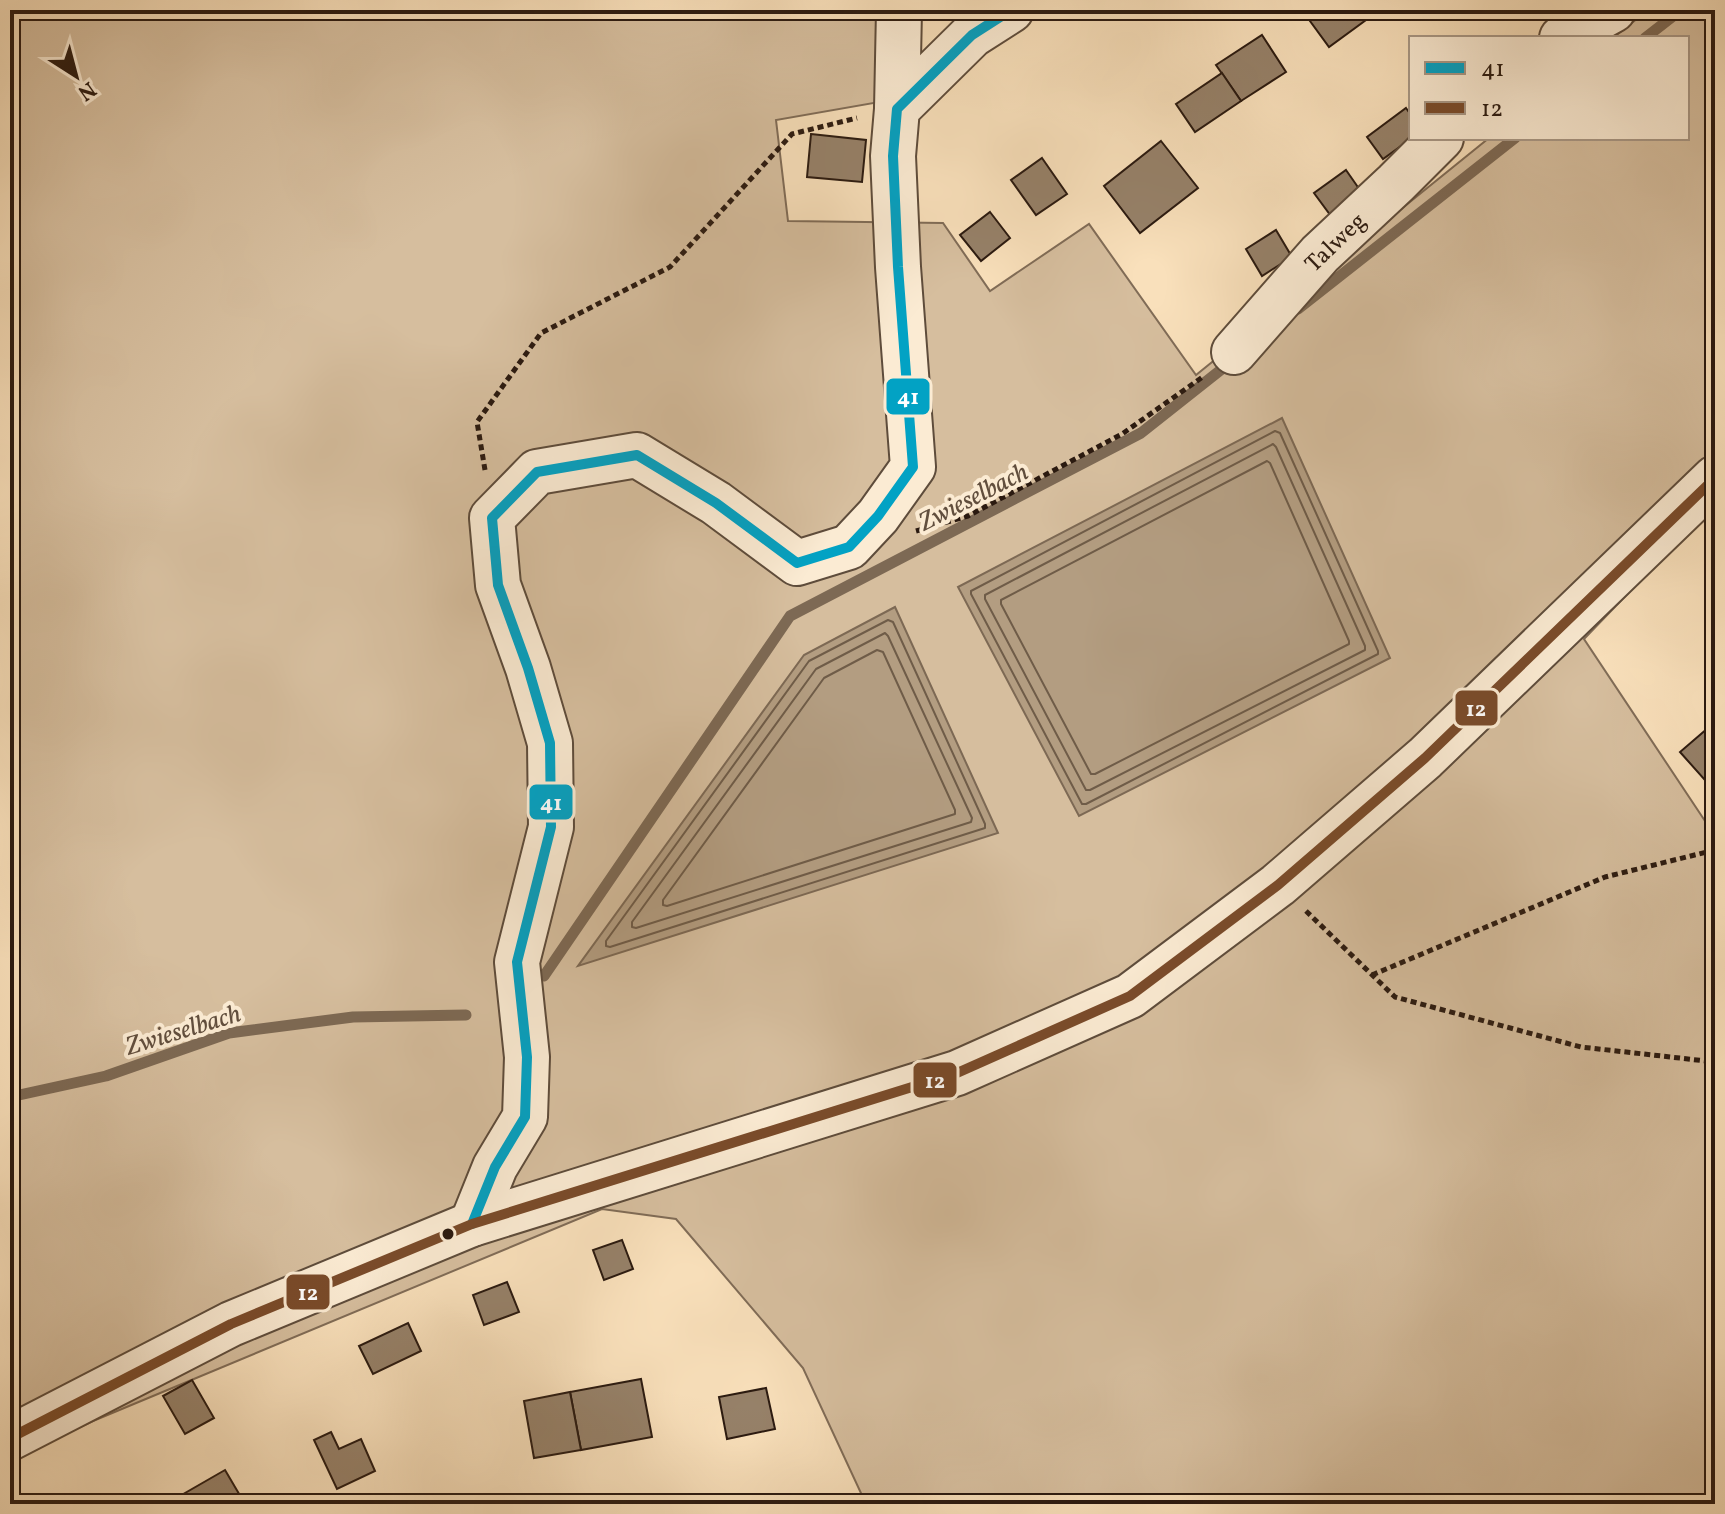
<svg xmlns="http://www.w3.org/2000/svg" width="1725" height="1514" viewBox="0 0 1725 1514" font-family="Vollkorn,serif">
<rect width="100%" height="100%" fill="#f9e0bb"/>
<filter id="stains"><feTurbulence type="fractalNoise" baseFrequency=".0025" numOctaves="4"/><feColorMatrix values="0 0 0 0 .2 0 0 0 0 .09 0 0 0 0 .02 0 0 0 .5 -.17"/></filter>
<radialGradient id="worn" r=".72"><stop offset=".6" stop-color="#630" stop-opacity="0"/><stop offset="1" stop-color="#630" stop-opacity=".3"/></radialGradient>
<!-- green -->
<path fill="#d6be9e" stroke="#806c57" stroke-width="2" d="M10,10H895L891,100L776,120L788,221L943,223L990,291L1089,224L1196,375L1489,138H1687V38H1613L1648,10H1715V503L1584,639L1715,836V1504H866L803,1368L676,1219L602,1209L93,1421L10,1460Z"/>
<!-- water -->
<g fill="#b39d81" stroke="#7d6954" stroke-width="2">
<path d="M1282,418L1390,658L1079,816L958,587Z"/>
<path d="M895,607L998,833L578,966L804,655Z"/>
</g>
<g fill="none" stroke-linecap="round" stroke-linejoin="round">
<!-- shore -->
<g stroke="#6f5c48" stroke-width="2">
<path d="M1275,431L1280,433L1378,651V654L1086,804H1082L971,594V591Z"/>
<path d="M1273,444L1276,447L1365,646V650L1090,790H1086L985,599V595Z"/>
<path d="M1267,461L1270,463L1349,641V644L1095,774H1091L1001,604V600Z"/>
<path d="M888,620L893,622L985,824V828L610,947L606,946V941L809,661Z"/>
<path d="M885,633L888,636L972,818L971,822L636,928L632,927V922L816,669Z"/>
<path d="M877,650L883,652L955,810V814L667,906L663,905V900L824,678Z"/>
</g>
<!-- stream -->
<g stroke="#7d6954" stroke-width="11">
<path d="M1645,38L1681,10"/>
<path d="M1298,309L1515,138"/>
<path d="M544,976L790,616L1141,433L1232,361"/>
<path d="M10,1097L106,1076L229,1033L353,1017L466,1015"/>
</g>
</g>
<!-- building -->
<g fill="#968169" stroke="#2b1a10" stroke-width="2">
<path d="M1302,10H1359L1366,20L1329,47Z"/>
<path d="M1262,35L1286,72L1241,101L1216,65Z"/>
<path d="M1222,73L1241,101L1195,132L1176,104Z"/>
<path d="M1406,108L1411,115L1412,138L1383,159L1367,137Z"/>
<path d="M811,134L866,140L862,182L807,177Z"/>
<path d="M1161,141L1198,188L1140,233L1104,186Z"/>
<path d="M1042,158L1067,194L1036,215L1011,180Z"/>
<path d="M1346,170L1362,193L1331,216L1314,193Z"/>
<path d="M990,212L1010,238L981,261L960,235Z"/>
<path d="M1276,230L1292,257L1262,276L1246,249Z"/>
<path d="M1715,722V786L1712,788L1680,752Z"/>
<path d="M622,1240L633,1269L604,1280L593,1250Z"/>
<path d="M507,1282L519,1312L484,1325L473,1295Z"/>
<path d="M408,1323L421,1351L373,1374L359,1346Z"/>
<path d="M641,1379L652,1437L581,1450L570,1392Z"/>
<path d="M192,1380L214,1418L185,1434L163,1396Z"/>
<path d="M766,1388L775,1429L727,1439L719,1397Z"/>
<path d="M570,1392L581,1450L534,1458L524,1401Z"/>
<path d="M331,1432L339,1449L361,1439L375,1471L337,1489L314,1440Z"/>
<path d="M225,1470L245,1504H166Z"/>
</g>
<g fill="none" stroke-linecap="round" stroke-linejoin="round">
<defs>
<g id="minor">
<path d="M1562,38L1613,10"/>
<path d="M897,109L899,10"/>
<path d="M1234,352L1320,254L1396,183L1441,138"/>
<path d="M472,1224L495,1167L525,1117L527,1057L517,962L551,827L550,743L528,668L498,585L492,518L537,472L637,455L716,503L797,563L849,547L878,516L913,467L898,267L893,156L897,109L972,35L1011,10"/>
<path d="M10,1438L231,1324L472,1224L957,1073L1130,996L1278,885L1425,758L1715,478"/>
</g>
</defs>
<!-- minor casing -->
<use href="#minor" stroke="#5e4c3b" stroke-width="48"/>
<!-- path -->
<g stroke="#2b1a10" stroke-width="5" stroke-dasharray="6 4" stroke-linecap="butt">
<path d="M485,470L477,422L541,333L670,267L792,134L857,118"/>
<path d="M916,531L968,516L1122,434L1204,376"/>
<path d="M1306,911L1395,997L1581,1047L1715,1062"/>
<path d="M1372,975L1605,877L1715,850"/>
</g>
<!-- minor -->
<use href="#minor" stroke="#fbebd3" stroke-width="44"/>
<defs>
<path id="bus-1" d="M472,1224L495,1167L525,1117L527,1057L517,962L551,827L550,743L528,668L498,585L492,518L537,472L637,455L716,503L797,563L849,547L878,516L913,467L898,267L893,156L897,109L972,35L1011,10"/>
<path id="bus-2" d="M10,1438L231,1324L472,1224L957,1073L1130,996L1278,885L1425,758L1715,478"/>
</defs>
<!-- bus-1 casing -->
<use href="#bus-1" stroke="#fbebd3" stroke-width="16"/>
<!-- bus-2 casing -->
<use href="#bus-2" stroke="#fbebd3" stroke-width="16"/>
<!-- bus-1 -->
<use href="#bus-1" stroke="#02a2c4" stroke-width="10"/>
<!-- bus-2 -->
<use href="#bus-2" stroke="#7a4b2a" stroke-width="10"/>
</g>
<!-- markers -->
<circle fill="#2b1a10" stroke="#fbebd3" stroke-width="3" cx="448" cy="1234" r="7"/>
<g text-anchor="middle" stroke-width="8" stroke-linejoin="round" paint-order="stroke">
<!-- street labels -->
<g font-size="24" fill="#2b1a10" stroke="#fbebd3">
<text transform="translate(1335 242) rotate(-44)" y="8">Talweg</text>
</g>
<!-- water labels -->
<g font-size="26" font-style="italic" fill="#614e3d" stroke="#fbebd3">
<text transform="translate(973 496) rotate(-27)" y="9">Zwieselbach</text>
<text transform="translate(183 1029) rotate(-17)" y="9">Zwieselbach</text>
</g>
</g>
<g stroke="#fbebd3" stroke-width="3">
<rect x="885" y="377" width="46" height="39" rx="8" fill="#02a2c4"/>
<rect x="1454" y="689" width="45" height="38" rx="8" fill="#7a4b2a"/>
<rect x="528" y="783" width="46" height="38" rx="8" fill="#02a2c4"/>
<rect x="912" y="1061" width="46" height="38" rx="8" fill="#7a4b2a"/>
<rect x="285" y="1273" width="46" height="38" rx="8" fill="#7a4b2a"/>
</g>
<g font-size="22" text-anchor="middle" font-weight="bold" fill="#fff">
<text x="908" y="404">41</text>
<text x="1476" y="716">12</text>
<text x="551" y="810">41</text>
<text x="935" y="1088">12</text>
<text x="308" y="1300">12</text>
</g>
<!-- margin -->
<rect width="1725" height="1514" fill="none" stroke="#f9e0bb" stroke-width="40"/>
<rect x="12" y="12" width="1701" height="1490" fill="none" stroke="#2b1a10" stroke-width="4"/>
<rect x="20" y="20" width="1685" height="1474" fill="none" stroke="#2b1a10" stroke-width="2"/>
<!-- legend -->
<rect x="1409" y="36" width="280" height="104" fill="#fbebd3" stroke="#a89785" stroke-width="2"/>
<rect x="1425" y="62" width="40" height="12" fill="#02a2c4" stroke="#a89785" stroke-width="2"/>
<text x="1481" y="76" font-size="24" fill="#2b1a10">41</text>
<rect x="1425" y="102" width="40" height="12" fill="#7a4b2a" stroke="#a89785" stroke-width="2"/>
<text x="1481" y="116" font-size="24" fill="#2b1a10">12</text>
<!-- north arrow -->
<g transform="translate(76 76) rotate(144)" stroke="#fbebd3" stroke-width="6" paint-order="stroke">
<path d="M0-6L14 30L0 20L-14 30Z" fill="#2b1a10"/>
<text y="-12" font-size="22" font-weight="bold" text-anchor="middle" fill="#2b1a10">N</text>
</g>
<rect width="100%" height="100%" filter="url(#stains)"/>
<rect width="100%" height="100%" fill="url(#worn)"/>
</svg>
